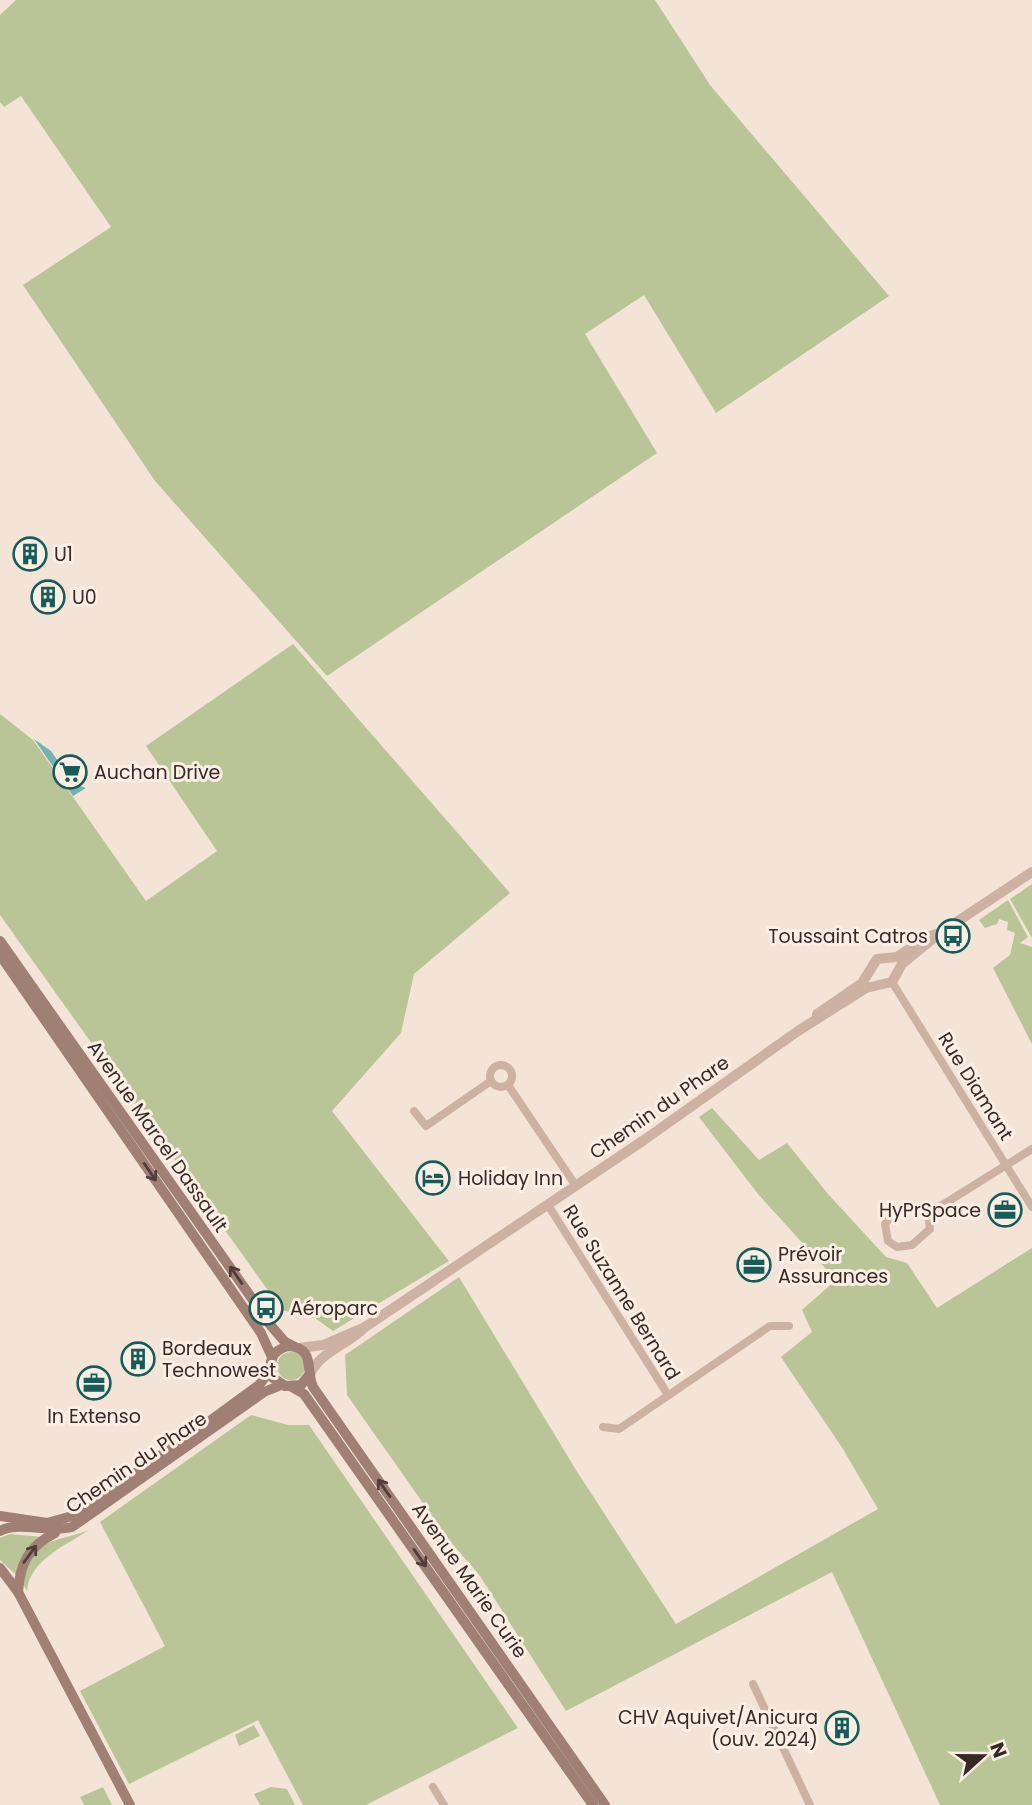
<svg xmlns="http://www.w3.org/2000/svg" width="1032" height="1805" viewBox="0 0 1032 1805" font-family="Poppins,sans-serif">
<rect width="100%" height="100%" fill="#f4e4d8"/>
<!-- green -->
<g fill="#b9c497">
<path d="M16,0H655L710,85L889,296L716,413L644,295L585,334L657,453L327,676L155,481L23,285L111,227L21,96L4,107L0,102V15Z"/>
<path d="M293,644L510,893L414,974L401,1033L332,1111L449,1261L333,1331L315,1318L282,1310L0,915V714L33,740L146,901L217,851L146,746Z"/>
<path d="M1032,884V938L1010,899Z"/>
<path d="M1008,900L1028,937L1020,943L1032,947V1044L993,968L1010,955L1015,933L1007,930L1008,922L999,919L997,924L985,928L979,920Z"/>
<path d="M712,1108L759,1160L787,1143L828,1194L886,1257L907,1263L937,1308L1032,1248V1805H940L832,1572L566,1711L480,1576L449,1540L347,1395L345,1355L459,1277L576,1470L676,1624L878,1509L843,1449L781,1357L812,1332L802,1310L836,1280L758,1194L699,1117Z"/>
<circle cx="291" cy="1366" r="14"/>
<path d="M251,1415L288,1425H309L518,1728L366,1805H303L258,1720L129,1784L80,1691L165,1646L100,1522Z"/>
<path d="M89,1530C66,1545 29,1561 27,1591L21,1580C31,1537 55,1543 89,1530Z"/>
<path d="M10,1534L42,1537L16,1575L0,1560V1538Z"/>
<path d="M254,1725L260,1736L239,1746L235,1735Z"/>
<path d="M103,1787L112,1805H84L80,1797Z"/>
<path d="M271,1787L287,1789L295,1805H260L254,1794Z"/>
</g>
<!-- water -->
<path fill="#74b3af" d="M34,739L51,751L74,784L86,788L73,796Z"/>
<g fill="none" stroke-linecap="round" stroke-linejoin="round">
<!-- minor -->
<g stroke="#cdb1a3" stroke-width="8">
<path d="M892,982L1032,1207"/>
<circle cx="501" cy="1076" r="11"/>
<path d="M508,1085L576,1186"/>
<path d="M414,1111L426,1126L491,1081"/>
<path d="M548,1205L668,1395"/>
<path d="M913,1206L928,1214L930,1229L912,1245L897,1247L888,1241L885,1224L892,1215Z"/>
<path d="M928,1214L1032,1149"/>
<path d="M603,1427L619,1429L770,1326H789"/>
<path d="M753,1684L810,1805"/>
<path d="M433,1787L444,1805"/>
</g>
<!-- tertiary -->
<g stroke="#cdb1a3" stroke-width="10">
<path d="M817,1014L862,983L877,959L897,957L929,936L940,933"/>
<path d="M300,1348L323,1345L365,1327"/>
<path d="M310,1374C321,1351 348,1345 365,1327L644,1140L798,1031L866,988L892,982L902,964L940,933L1032,872"/>
</g>
<!-- secondary -->
<g stroke="#a07f74" stroke-width="10">
<path d="M0,941L272,1327L285,1342L293,1346"/>
<path d="M0,955L261,1333L272,1357"/>
<path d="M310,1374L301,1385L285,1386L273,1378C267,1363 272,1350 288,1346C316,1348 305,1369 313,1387L605,1805"/>
<path d="M292,1387L304,1394L593,1805"/>
<path d="M0,1516L47,1523L76,1515L207,1423L259,1385L270,1371"/>
<path d="M0,1531C17,1521 49,1533 72,1527L264,1392L281,1385"/>
<path d="M0,1568L18,1592L130,1805"/>
<path d="M18,1592C20,1563 29,1546 55,1533"/>
</g>
</g>
<!-- one-way arrows -->
<defs><path id="oneway-shaft" d="M-6 0H5M1.5-3L5.5 0L1.5 3" fill="none" stroke-width="1.6" stroke-linecap="round" stroke-linejoin="round" transform="scale(1.75)"/></defs>
<g stroke="#513e3a">
<use href="#oneway-shaft" transform="translate(150 1172) rotate(56)"/>
<use href="#oneway-shaft" transform="translate(236 1275) rotate(-125)"/>
<use href="#oneway-shaft" transform="translate(384 1488) rotate(-125)"/>
<use href="#oneway-shaft" transform="translate(30 1554) rotate(-54)"/>
<use href="#oneway-shaft" transform="translate(420 1558) rotate(55)"/>
</g>
<!-- icons -->
<defs>
<symbol id="building-ring" viewBox="-11 -11 22 22"><circle r="9.5" fill="#fbeee4" stroke="#175c59" stroke-width="1.5"/><path d="M-4-6H4V6H1V3H-1V6H-4ZM-2.5-4.3h1.7v1.8h-1.7ZM.8-4.3h1.7v1.8H.8ZM-2.5-1h1.7V.8h-1.7ZM.8-1h1.7V.8H.8Z" fill="#175c59"/></symbol>
<symbol id="supermarket-ring" viewBox="-11 -11 22 22"><circle r="9.5" fill="#fbeee4" stroke="#175c59" stroke-width="1.5"/><path d="M-6-5.5h2.5l.6 2H6L4.5 2H-2.5L-4.4-4H-6ZM-1.5 3.2a1.3 1.3 0 1 0 .1 0ZM3 3.2a1.3 1.3 0 1 0 .1 0Z" fill="#175c59"/></symbol>
<symbol id="bus-ring" viewBox="-11 -11 22 22"><circle r="9.5" fill="#fbeee4" stroke="#175c59" stroke-width="1.5"/><path d="M-5-6H5V4H4V6H2V4H-2V6H-4V4H-5ZM-3.5-4V0h7V-4ZM-3.5 1.2v1.5H-2V1.2ZM2 1.2v1.5H3.5V1.2Z" fill="#175c59"/></symbol>
<symbol id="hotel-ring" viewBox="-11 -11 22 22"><circle r="9.5" fill="#fbeee4" stroke="#175c59" stroke-width="1.5"/><path d="M-6-4.5h1.5V1H6V5H4.5V3h-9V5H-6ZM-4 0a1.8 1.8 0 1 1 3.6 0ZM.5 0V-2.5h3Q6-2.5 6 0Z" fill="#175c59"/></symbol>
<symbol id="office-ring" viewBox="-11 -11 22 22"><circle r="9.5" fill="#fbeee4" stroke="#175c59" stroke-width="1.5"/><path d="M-6-3h4V-5.5h4V-3h4V5H-6ZM-1-4.5V-3h2v-1.5ZM-6 0V1H6V0Z" fill="#175c59"/></symbol>
</defs>
<g fill-rule="evenodd">
<use href="#building-ring" x="11" y="535" width="38" height="38"/>
<use href="#building-ring" x="29" y="578" width="38" height="38"/>
<use href="#supermarket-ring" x="51" y="753" width="38" height="38"/>
<use href="#bus-ring" x="934" y="917" width="38" height="38"/>
<use href="#hotel-ring" x="414" y="1159" width="38" height="38"/>
<use href="#office-ring" x="986" y="1191" width="38" height="38"/>
<use href="#office-ring" x="735" y="1246" width="38" height="38"/>
<use href="#bus-ring" x="247" y="1289" width="38" height="38"/>
<use href="#building-ring" x="119" y="1340" width="38" height="38"/>
<use href="#office-ring" x="75" y="1364" width="38" height="38"/>
<use href="#building-ring" x="823" y="1709" width="38" height="38"/>
</g>
<g text-anchor="middle" stroke-width="6" stroke-linejoin="round" paint-order="stroke">
<!-- poi labels -->
<g font-size="19" fill="#372926" stroke="#fbeee4" text-anchor="start">
<text x="54" y="561">U1</text>
<text x="72" y="604">U0</text>
<text x="94" y="779">Auchan Drive</text>
<text x="928" y="943" text-anchor="end">Toussaint Catros</text>
<text x="458" y="1185">Holiday Inn</text>
<text x="981" y="1217" text-anchor="end">HyPrSpace</text>
<text x="778" y="1261">Prévoir<tspan x="778" dy="22">Assurances</tspan></text>
<text x="290" y="1315">Aéroparc</text>
<text x="162" y="1355">Bordeaux<tspan x="162" dy="22">Technowest</tspan></text>
<text x="94" y="1423" text-anchor="middle">In Extenso</text>
<text x="818" y="1724" text-anchor="end">CHV Aquivet/Anicura<tspan x="818" dy="22">(ouv. 2024)</tspan></text>
</g>
<!-- street labels -->
<g font-size="19" fill="#372926" stroke="#fbeee4">
<text transform="translate(976 1086) rotate(58)" y="7">Rue Diamant</text>
<text transform="translate(659 1107) rotate(-35)" y="7">Chemin du Phare</text>
<text transform="translate(158 1136) rotate(55)" y="7">Avenue Marcel Dassault</text>
<text transform="translate(622 1292) rotate(58)" y="7">Rue Suzanne Bernard</text>
<text transform="translate(136 1462) rotate(-34)" y="7">Chemin du Phare</text>
<text transform="translate(470 1580) rotate(55)" y="7">Avenue Marie Curie</text>
</g>
</g>
<!-- north arrow -->
<g transform="translate(983 1756) rotate(69)" stroke="#fbeee4" stroke-width="5" paint-order="stroke">
<path d="M0-5L12 26L0 18L-12 26Z" fill="#372926"/>
<text y="-10" font-size="19" font-weight="bold" text-anchor="middle" fill="#372926">N</text>
</g>
</svg>
